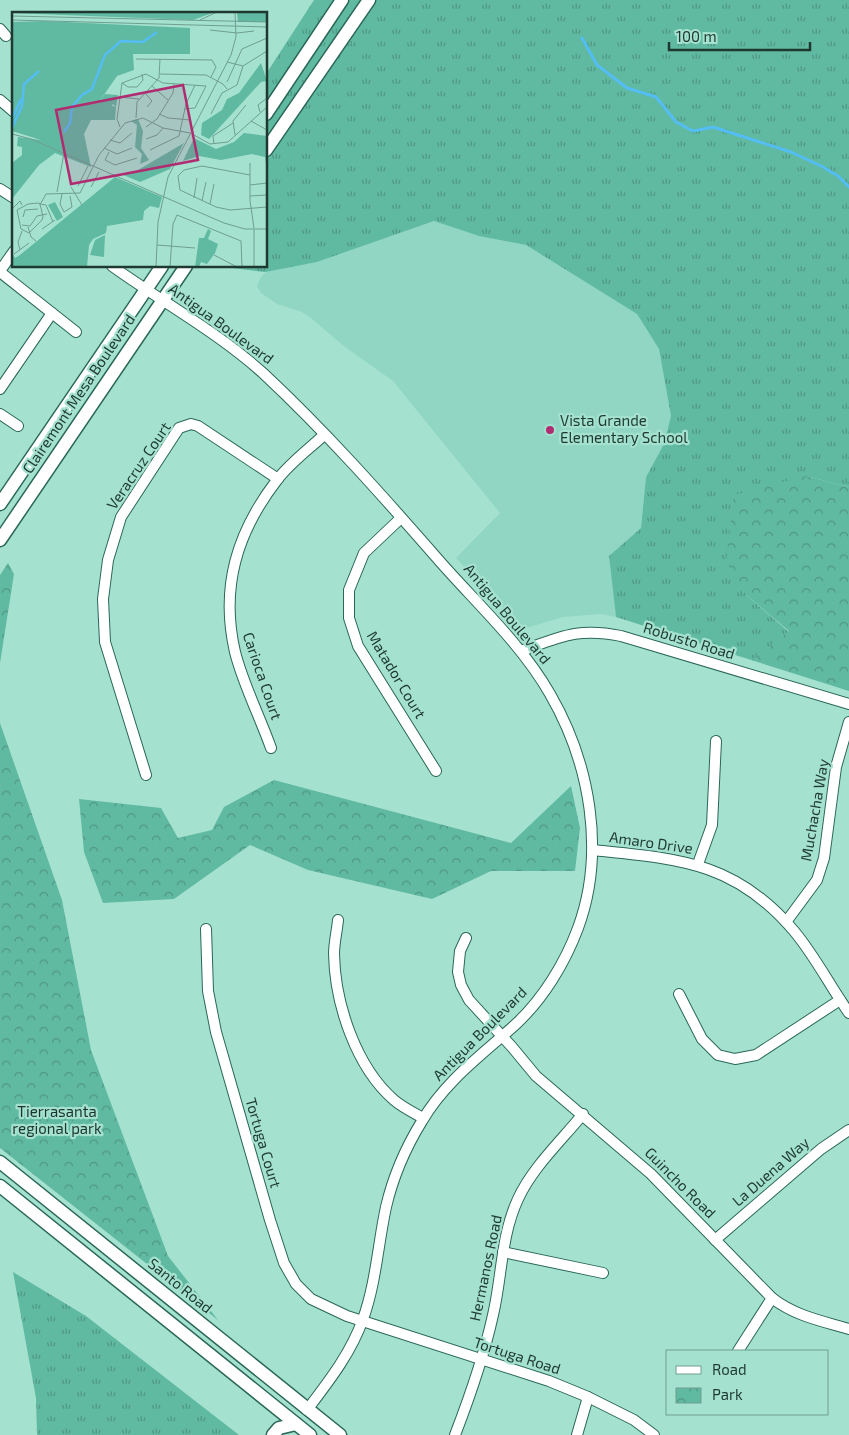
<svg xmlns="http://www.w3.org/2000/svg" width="849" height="1435" viewBox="0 0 849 1435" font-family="'Exo 2',sans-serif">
<defs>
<pattern id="grass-tufts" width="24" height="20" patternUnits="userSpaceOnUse" patternTransform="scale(1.25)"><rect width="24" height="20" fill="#60b9a1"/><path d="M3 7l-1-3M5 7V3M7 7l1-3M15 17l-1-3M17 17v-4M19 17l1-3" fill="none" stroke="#4f9784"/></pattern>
<pattern id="park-crowns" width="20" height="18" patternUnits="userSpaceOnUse" patternTransform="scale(1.25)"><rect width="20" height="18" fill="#60b9a1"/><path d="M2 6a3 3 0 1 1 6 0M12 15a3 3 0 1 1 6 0" fill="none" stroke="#4f9784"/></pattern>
</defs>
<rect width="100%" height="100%" fill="#a4e2cf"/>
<!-- built -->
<path fill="#90d6c2" d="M434,221L479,236L526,245L637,314L659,349L671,416L664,444L646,477L641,528L609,556L616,617L601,614L563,617L523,629L456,558L500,513L393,381L345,347L311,318L302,312L277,304L261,293L257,286L261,277L268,270L317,262Z"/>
<!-- grass -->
<g fill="url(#grass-tufts)">
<path d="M314,0H849V487L806,476L746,595L789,632L751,660L616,617L609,556L641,528L646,477L664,444L671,416L659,349L637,314L526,245L479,236L434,221L317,262L265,272L217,266H266V74Z"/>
<path d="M13,1272L86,1316L239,1435H37L36,1398Z"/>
</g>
<!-- park -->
<g fill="url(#park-crowns)">
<path d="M806,476L849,487V691L751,660L789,631L746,595L726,561L734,495Z"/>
<path d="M8,563L14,574L0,663V575Z"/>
<path d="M0,723L62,900L91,1050L168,1256L218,1320L0,1148Z"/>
<path d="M274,780L511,843L571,786L580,828L575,871H491L432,899L308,870L250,845L174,899L103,903L84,852L79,799L161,808L178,838L212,830L224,807Z"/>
</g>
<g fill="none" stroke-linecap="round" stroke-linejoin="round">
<!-- stream -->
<path stroke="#54bdf3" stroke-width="3" d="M582,38L597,65L627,88L656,97L676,122L693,131L713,127L791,152L823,167L838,176L849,187"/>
<defs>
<g id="minor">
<path d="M0,29L6,36"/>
<path d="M0,100L14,112"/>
<path d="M0,189L14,198"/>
<path d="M112,266C162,302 219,333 264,374C325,431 381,494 436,557C474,601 521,643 550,694C590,763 606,852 578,928C565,963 543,999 516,1024C483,1054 445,1081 422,1121C406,1147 393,1177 386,1207C378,1244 376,1283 363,1319C351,1353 329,1381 307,1410"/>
<path d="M0,271L14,251"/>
<path d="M0,272L76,332"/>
<path d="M0,389L52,313"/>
<path d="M0,414L18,426"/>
<path d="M401,518L364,553L349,590V618L358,646L436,771"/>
<path d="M521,651C560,637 578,627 621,636L849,704"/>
<path d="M271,748C260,717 243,684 235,652C220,587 237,532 277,480C290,463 309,449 324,435"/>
<path d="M146,775L105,642L103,599L108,560L121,517L179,428L191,424L198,426L278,479"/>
<path d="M593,850C678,859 735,861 794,931C815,956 830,986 849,1013"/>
<path d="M698,864L712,825L716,741"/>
<path d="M338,920C337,931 334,943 334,954C335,1004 356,1067 394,1100C402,1107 414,1113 423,1118"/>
<path d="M786,922L817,880L824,858L836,767L849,722"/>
<path d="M206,929L208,991L216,1032L270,1220L284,1263L296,1284L311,1299L347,1316L549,1381L588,1397L634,1420L654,1435"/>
<path d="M466,938L460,951L458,972L461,985L469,1000L512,1047L536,1076L651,1174L772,1298C795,1316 822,1321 849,1329"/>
<path d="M679,994L702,1039L718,1055L735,1059L756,1055L840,1000"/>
<path d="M715,1240L821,1149L849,1130"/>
<path d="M503,1252L603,1273"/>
<path d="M738,1351L772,1298"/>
<path d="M455,1435C470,1396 484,1356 493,1315C502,1277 501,1235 518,1199C532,1168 561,1141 583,1114"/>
<path d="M577,1435L588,1397"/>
</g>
<g id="major">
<path d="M266,114L342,0"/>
<path d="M266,150L369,0"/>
<path d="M0,504L162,266"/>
<path d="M0,540L186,266"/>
<path d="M0,1162L340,1435"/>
<path d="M0,1186L310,1435"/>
<path d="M273,1435L279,1428L296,1424"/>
</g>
</defs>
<!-- minor casing -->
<use href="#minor" stroke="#2a6758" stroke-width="12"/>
<!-- major casing -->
<use href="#major" stroke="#2a6758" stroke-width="15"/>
<!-- minor -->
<use href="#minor" stroke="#fff" stroke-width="10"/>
<!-- major -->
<use href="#major" stroke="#fff" stroke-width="12"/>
</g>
<!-- markers -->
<circle fill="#b12b70" stroke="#a4e2cf" stroke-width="2" cx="550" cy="430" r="5"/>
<g text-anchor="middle" stroke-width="4.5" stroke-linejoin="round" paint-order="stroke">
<!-- street labels -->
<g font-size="15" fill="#1f3931" stroke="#a4e2cf">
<text transform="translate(221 324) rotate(36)" y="5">Antigua Boulevard</text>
<text transform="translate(79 394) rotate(-56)" y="5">Clairemont Mesa Boulevard</text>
<text transform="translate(139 466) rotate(-56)" y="5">Veracruz Court</text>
<text transform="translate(507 614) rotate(50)" y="5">Antigua Boulevard</text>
<text transform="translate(689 641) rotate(17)" y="5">Robusto Road</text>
<text transform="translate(396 675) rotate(59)" y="5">Matador Court</text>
<text transform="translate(262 676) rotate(71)" y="5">Carioca Court</text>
<text transform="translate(815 810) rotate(-80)" y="5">Muchacha Way</text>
<text transform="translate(651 843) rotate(8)" y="5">Amaro Drive</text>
<text transform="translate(480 1034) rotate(-45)" y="5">Antigua Boulevard</text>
<text transform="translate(263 1143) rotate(74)" y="5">Tortuga Court</text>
<text transform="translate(771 1172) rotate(-41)" y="5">La Duena Way</text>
<text transform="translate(680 1183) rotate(45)" y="5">Guincho Road</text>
<text transform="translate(486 1268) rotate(-78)" y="5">Hermanos Road</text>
<text transform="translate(180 1286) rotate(39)" y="5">Santo Road</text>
<text transform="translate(517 1356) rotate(18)" y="5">Tortuga Road</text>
</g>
<!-- poi labels -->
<g font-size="15" fill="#1f3931" stroke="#a4e2cf" text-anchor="start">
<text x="560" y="426">Vista Grande<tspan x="560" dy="17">Elementary School</tspan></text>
</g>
<!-- park labels -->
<g font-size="15" fill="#1d332d" stroke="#a4e2cf">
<text x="57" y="1117">Tierrasanta<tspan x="57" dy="17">regional park</tspan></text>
</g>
</g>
<!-- overview -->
<g transform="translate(12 12)">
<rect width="255" height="255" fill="#a4e2cf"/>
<path d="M203,0L181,8L0,1ZM225,0H255V10H226ZM32,9L178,16V42H121L122,58L105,64L87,90L104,95L103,108H79L72,122L79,155L43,141L27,153L0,187V151L10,143V135L5,134L6,125L29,128L0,119V10ZM249,51L255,69L249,70L197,127L189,123L190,111L210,98L215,87L227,81ZM232,121L255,124L254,152L253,145L240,142L209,148L187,144L171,149L182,126L204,137L222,130ZM103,165L150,185L147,196L138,194L132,199L131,208L95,214L94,221L81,227L77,233L75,255H0V241L3,246L8,243Z" fill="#60b9a1"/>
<path d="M93,82L106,83L104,95L101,92L96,99H90L87,90ZM126,107L131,119L129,136L137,148L128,152L130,142L123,135L125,113L119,109ZM172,131L158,157L128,170L109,162L121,161ZM43,190L51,205L45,209L36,193ZM196,217L199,219L196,227L206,232L203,241L195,252L189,250L187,255H183L187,226H192Z" fill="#60b9a1"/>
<path d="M93,223L92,245L78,243L83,228Z" fill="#60b9a1"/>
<path fill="none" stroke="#54bdf3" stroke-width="2.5" d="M0,107L9,87M0,116L10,94L12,72L27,59M52,120L58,111L60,95L70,83L80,77L93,43L109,29L131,30L145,20"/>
<path fill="none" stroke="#6f9e90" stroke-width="1" d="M0,4L255,10M0,8L255,15M188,8L205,0M198,18L225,21L242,19M124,47L200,48L204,55L199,65M215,50L231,54L255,39M148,62L194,63L211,72L215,77M215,70L230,37L255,26M110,71L134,62L151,71L194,74L183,96L172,97M110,71L116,75H125L131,68L130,62M140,74L156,88M133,81L140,89L135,95M107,85L127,87M248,100L246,93L255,86M147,102L156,106L179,108M199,102L210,81L225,73L231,54M124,106L125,90L147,66L148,47M239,109L255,118M108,115L105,107L110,71M134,115L145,107L161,81L162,72M0,122L19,127L212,211L233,217H255M180,122L198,132L216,130L255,95M223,123L221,109L234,93M134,127L145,123L151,116M98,128L108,131L120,121M202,132L201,124L221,111M92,136L105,142L120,136M138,138L167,124L174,92L183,73M97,140L93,148L103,153L125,146M238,151V189L242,216M166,164L168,178L204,195L218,198L255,195M166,164L172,158L190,154L238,163M238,173L255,171M66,174L76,154M59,175L70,193M79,175L87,160M45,180L52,141M50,182L48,192L52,200L60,195L58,184M238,184L255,183M182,186L185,166M190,189L194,170M198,192L202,172M0,197L8,189L10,193M11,205L13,198L26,197M41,210L34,193L28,192L27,191L16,192L5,198L9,217L17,221L30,208L31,205L29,196L28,193V192L29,191L34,182L68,181L87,143L113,111L131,106L151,116L178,121M10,213L18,214L25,204L35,202M16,215L19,225L24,229M30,217L43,208M145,233L183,236M8,238L6,230L10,219M2,242L17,231M202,243L225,255M144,255L146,210L156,165L219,43L224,25L223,0M158,255L161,212L165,203L229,229L230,255M242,255V217"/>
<path fill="#b12b70" fill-opacity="0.15" stroke="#b12b70" stroke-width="2.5" d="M171,73L186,148L59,172L44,98Z"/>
<rect width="255" height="255" fill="none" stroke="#1f3931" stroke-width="2.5"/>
</g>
<!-- legend -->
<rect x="666" y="1350" width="162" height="65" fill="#a4e2cf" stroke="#6f9e90"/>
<rect x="676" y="1366" width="25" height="8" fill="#ffffff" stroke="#6f9e90"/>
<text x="712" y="1375" font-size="15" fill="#1f3931">Road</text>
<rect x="676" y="1388" width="25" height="15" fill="url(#park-crowns)" stroke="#6f9e90"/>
<text x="712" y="1400" font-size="15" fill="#1f3931">Park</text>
<!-- scale -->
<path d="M669 42v8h141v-8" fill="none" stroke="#1f3931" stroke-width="2.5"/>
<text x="676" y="42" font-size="15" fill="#1f3931" stroke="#a4e2cf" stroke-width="4" paint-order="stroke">100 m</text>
</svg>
